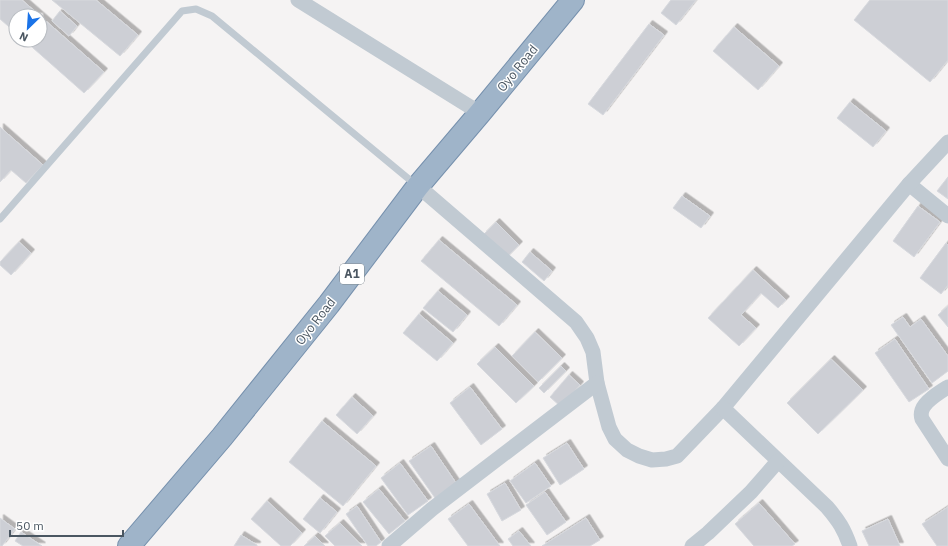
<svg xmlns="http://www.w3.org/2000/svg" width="948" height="546" viewBox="0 0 948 546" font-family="'IBM Plex Sans',sans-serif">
<defs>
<filter id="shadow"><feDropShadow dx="3.5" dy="-3.5" stdDeviation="0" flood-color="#0004"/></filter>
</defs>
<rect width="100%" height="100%" fill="#f5f3f3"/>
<!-- building -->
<g fill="#cdcfd5" stroke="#d7d9de" filter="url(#shadow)">
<path d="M0,0H22L104,72L84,93L24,40H40V16H16V33L0,19Z"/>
<path d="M52,0H96L138,35L120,56Z"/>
<path d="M671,0H696L676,25L661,13Z"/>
<path d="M870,0H948V60L930,82L854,20Z"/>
<path d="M60,11L77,26L69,36L52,21Z"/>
<path d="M649,24L664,35L603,115L588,104Z"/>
<path d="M734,27L779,66L758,90L713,51Z"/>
<path d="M850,102L886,131L873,147L837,118Z"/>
<path d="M0,127L43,165L26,183L11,170L0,182Z"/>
<path d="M948,177V199L937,191Z"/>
<path d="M682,196L710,216L701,228L673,208Z"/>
<path d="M918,206L940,222L914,257L893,241Z"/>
<path d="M496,222L519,245L506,258L483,235Z"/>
<path d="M439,240L517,305L499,326L421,261Z"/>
<path d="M19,242L31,253L11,275L0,265V262Z"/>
<path d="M946,243L948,245V285L941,294L920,278Z"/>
<path d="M530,252L552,271L544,281L522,262Z"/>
<path d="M753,270L786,300L778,308L761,293L741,315L756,328L739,346L708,318Z"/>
<path d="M438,291L467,315L453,332L423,308Z"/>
<path d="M948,306V327L938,315Z"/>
<path d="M419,314L453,343L437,361L403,333Z"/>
<path d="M903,317L910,327L921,319L948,356V371L932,383L891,325Z"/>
<path d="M535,332L562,358L538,382L512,356Z"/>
<path d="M895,339L929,389L909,402L875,353Z"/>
<path d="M495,347L534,386L516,403L477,364Z"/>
<path d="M831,359L863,390L818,434L787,403Z"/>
<path d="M561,366L566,371L544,393L539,388Z"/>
<path d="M569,375L580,385L561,407L550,397Z"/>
<path d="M470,387L502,429L481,445L450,403Z"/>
<path d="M352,397L373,416L357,434L336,415Z"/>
<path d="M322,421L376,466L343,506L289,462Z"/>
<path d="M567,443L584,469L560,485L543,458Z"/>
<path d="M431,446L456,483L435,498L409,461Z"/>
<path d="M400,463L428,501L408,515L381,478Z"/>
<path d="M535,463L551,486L526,503L510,481Z"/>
<path d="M505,483L521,510L502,521L487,494Z"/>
<path d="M379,489L405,521L389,534L363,502Z"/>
<path d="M545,492L566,522L547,535L526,505Z"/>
<path d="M320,498L337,512L320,533L303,519Z"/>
<path d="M267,501L302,533L290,546H281L251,519Z"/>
<path d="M759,503L795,544L792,546H754L735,524Z"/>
<path d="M469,504L500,546H468L448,519Z"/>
<path d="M357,506L381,542L376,546H368L346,514Z"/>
<path d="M948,507V546H937L922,524Z"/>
<path d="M0,518L15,529L2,546H0Z"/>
<path d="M586,518L600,540L590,546H542Z"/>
<path d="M888,519L900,546H869L862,531Z"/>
<path d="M340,523L362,546H335L325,536Z"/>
<path d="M519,531L531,546H513L508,539Z"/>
<path d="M21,532L42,546H23L15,541Z"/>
<path d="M241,535L257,545V546H234Z"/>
<path d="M315,536L325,546H304Z"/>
</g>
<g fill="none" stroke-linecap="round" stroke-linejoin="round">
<defs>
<path id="trunk" d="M129,546L222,437L329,304L418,186L480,113L573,0"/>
</defs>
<!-- trunk casing -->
<use href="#trunk" stroke="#7690ad" stroke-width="24"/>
<!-- service -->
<path stroke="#c1cad2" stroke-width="7" d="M0,219L182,11L196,9L212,16L416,185"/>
<!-- minor -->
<g stroke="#c1cad2" stroke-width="15">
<path d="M298,0L480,113"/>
<path d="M909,184L948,216"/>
<path d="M418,186L576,322L587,338L593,352L597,383L609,427L615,439L627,450L639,456L652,460L666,459L677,456L723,408L909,184L948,142"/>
<path d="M948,387C940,392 925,401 922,410C921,413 921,416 922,419L948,459"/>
<path d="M723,408L827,507C839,521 844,529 850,546"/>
<path d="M389,546L432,509L597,383"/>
<path d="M692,546L708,533L751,492L778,461"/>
</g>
<!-- trunk -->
<use href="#trunk" stroke="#9fb4c9" stroke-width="22"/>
</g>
<g text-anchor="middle" stroke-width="3" stroke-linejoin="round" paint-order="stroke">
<!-- shield labels -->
<rect fill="#fff" stroke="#808990" stroke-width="1" x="340" y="264" width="24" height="20" rx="3"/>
<g font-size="12" font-weight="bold" fill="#4a5661">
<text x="352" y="278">A1</text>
</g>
<!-- street labels -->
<g font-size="13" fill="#4a5661" stroke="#fff">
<text transform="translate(517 68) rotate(-51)" y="5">Oyo Road</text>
<text transform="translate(315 321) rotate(-52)" y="5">Oyo Road</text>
</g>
</g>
<!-- north arrow -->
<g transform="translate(28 28) rotate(205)"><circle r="19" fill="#ffffff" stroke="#b7bbc0"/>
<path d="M0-3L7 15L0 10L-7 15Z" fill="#1a73e8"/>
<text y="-6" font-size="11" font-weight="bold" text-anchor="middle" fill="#4a5661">N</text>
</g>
<!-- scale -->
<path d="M10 530v6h113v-6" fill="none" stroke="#4a5661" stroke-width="2"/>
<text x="16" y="530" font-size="12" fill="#4a5661" stroke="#ffffff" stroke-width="3" paint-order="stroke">50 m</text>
</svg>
